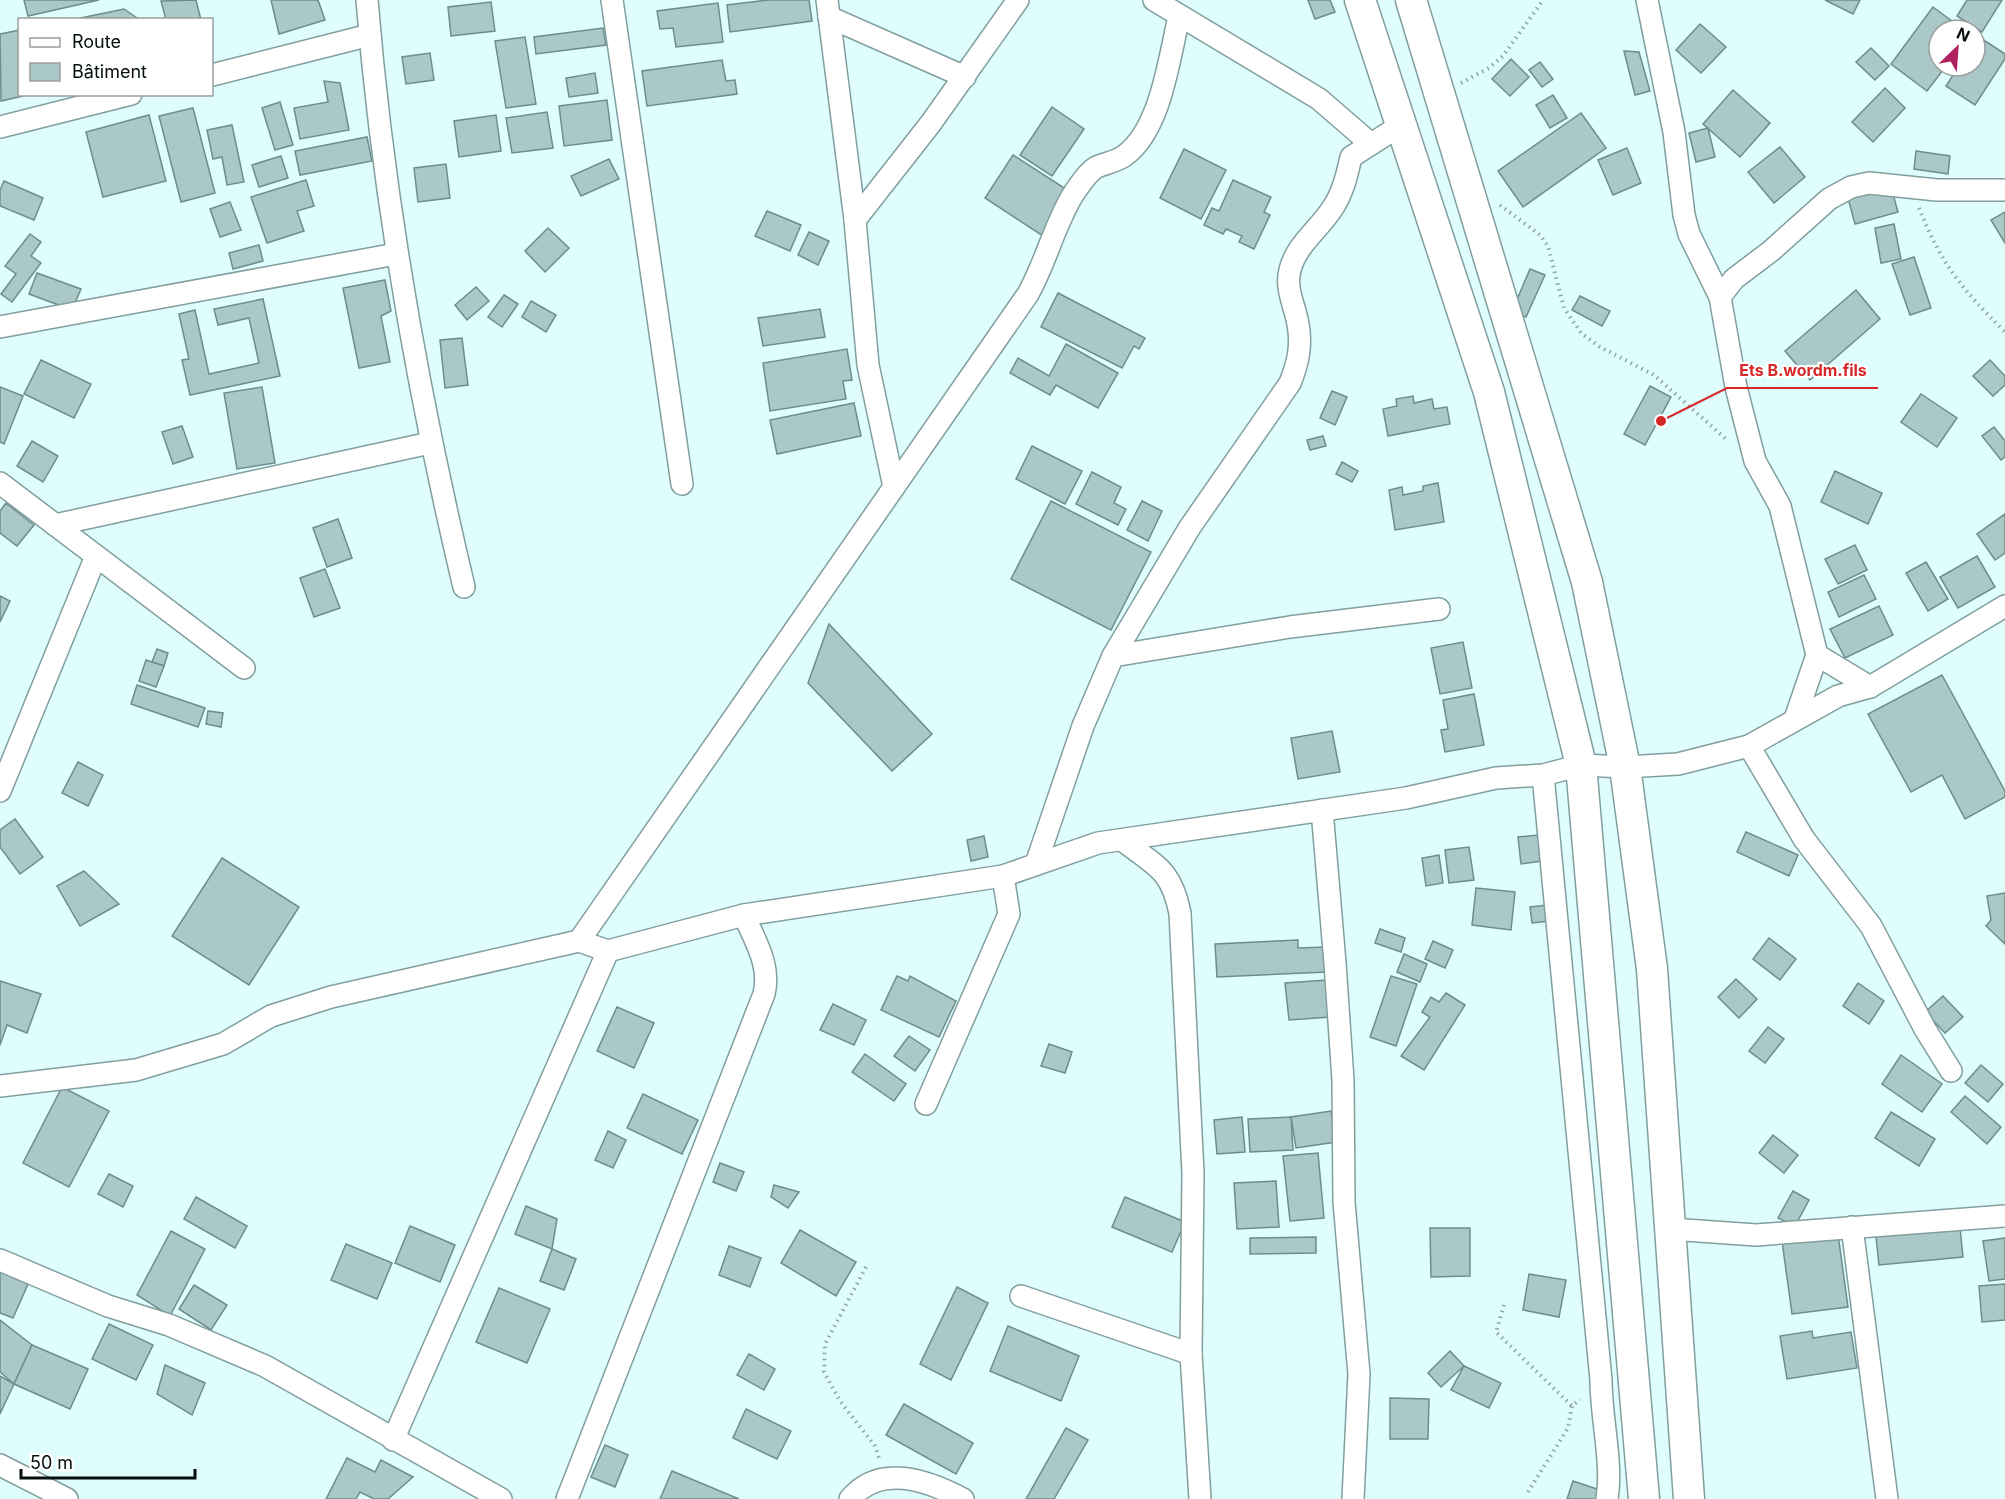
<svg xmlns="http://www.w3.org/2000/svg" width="2005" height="1499" viewBox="0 0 2005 1499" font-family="Inter,sans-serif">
<rect width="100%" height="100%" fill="#dffdfd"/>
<!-- building -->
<g fill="#aac8c8" stroke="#708b8b" stroke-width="1.5">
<path d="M24,0H99L28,16Z"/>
<path d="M196,0L201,20H166L161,1Z"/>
<path d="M271,0H318L325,20L279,34Z"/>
<path d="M768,0H809L812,21L730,32L727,5Z"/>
<path d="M1308,0H1330L1335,12L1315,19Z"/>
<path d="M1825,0H1860L1853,14Z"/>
<path d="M1967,0H2002L1982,32L1957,16Z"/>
<path d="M491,2L495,31L451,36L448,7Z"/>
<path d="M718,3L723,42L676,47L673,28L660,29L657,11Z"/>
<path d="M1933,7L1964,30H1939V66H1946L1927,91L1891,64Z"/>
<path d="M124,9L140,20H71Z"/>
<path d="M1700,24L1726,47L1701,73L1676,50Z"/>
<path d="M603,28L606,45L536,54L534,37Z"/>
<path d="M20,30V94H32L1,101L0,34Z"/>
<path d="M525,37L536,104L506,108L495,41Z"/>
<path d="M1979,37L2005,54V59L1975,105L1946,86L1959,66H1975V42Z"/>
<path d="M1871,48L1889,66L1875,80L1856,62Z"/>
<path d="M1624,51L1639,52L1650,91L1635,95Z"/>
<path d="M430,53L434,80L406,84L402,57Z"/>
<path d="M1511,59L1529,77L1510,96L1492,79Z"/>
<path d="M722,60L726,81L735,80L737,94L647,106L642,71Z"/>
<path d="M1540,62L1553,79L1542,87L1529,70Z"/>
<path d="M595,73L598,93L569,97L566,78Z"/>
<path d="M324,81L340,83L349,130L300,139L294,108L328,102Z"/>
<path d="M1885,88L1905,108L1873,142L1852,122Z"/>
<path d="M1733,90L1770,123L1740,157L1703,124Z"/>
<path d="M1553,95L1567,118L1550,128L1536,105Z"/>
<path d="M607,100L612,140L564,146L559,106Z"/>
<path d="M280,102L293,145L275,150L262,108Z"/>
<path d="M1052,107L1084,129L1052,176L1020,155Z"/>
<path d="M193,108L215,193L181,202L159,116Z"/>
<path d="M547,112L553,148L512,153L506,118Z"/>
<path d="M1581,113L1606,148L1523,207L1498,171Z"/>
<path d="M149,115L166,181L103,197L86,132Z"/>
<path d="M496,115L501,151L459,157L454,121Z"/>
<path d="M232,125L244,182L227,185L222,157L213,159L207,130Z"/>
<path d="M1708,128L1715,157L1696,162L1689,133Z"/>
<path d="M367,137L372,161L300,175L295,151Z"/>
<path d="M1780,147L1805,177L1774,203L1748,172Z"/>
<path d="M1627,148L1641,183L1613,195L1598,160Z"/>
<path d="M1184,149L1226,170L1201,219L1160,198Z"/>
<path d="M1916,151L1950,156L1948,174L1914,169Z"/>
<path d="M1013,155L1072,193L1043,236L985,198Z"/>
<path d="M281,156L288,178L259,187L252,165Z"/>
<path d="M609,159L619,179L581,196L571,176Z"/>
<path d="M446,164L450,198L418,202L414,168Z"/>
<path d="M306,180L314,206L297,211L304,231L267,243L251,197Z"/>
<path d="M1233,180L1271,197L1264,212L1270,215L1254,249L1239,242L1242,236L1226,229L1223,234L1204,225L1212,208L1219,211Z"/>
<path d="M4,181L43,198L34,220L0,206V190Z"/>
<path d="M1891,187L1898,212L1855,224L1848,198Z"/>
<path d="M230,202L241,230L220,237L210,209Z"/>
<path d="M767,211L801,225L790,251L755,236Z"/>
<path d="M2005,212V243L1991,220Z"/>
<path d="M1894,224L1901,259L1881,263L1875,228Z"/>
<path d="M548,228L569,248L545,272L525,251Z"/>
<path d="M809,232L829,241L818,265L798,255Z"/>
<path d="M30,234L41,242L31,256L41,263L12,302L1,294L16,274L5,266Z"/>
<path d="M259,245L263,261L233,269L229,253Z"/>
<path d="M1914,257L1931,308L1910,315L1892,264Z"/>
<path d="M1530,269L1545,275L1526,317L1512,311Z"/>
<path d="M37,273L81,289L72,310L29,294Z"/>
<path d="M385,280L391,311L381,316L390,362L359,368L343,288Z"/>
<path d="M476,287L489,301L467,320L455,305Z"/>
<path d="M1856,290L1880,319L1810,380L1785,351Z"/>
<path d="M1058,293L1145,338L1139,349L1134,346L1122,368L1041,327Z"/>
<path d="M504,295L518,304L502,327L488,317Z"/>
<path d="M1580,296L1610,311L1602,326L1572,310Z"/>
<path d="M263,299L280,376L190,395L182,360L189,359L179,314L195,310L209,374L259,363L249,318L218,325L214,309Z"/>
<path d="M531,301L556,315L546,332L522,317Z"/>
<path d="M820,309L825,337L763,346L758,318Z"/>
<path d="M462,338L468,385L445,388L440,340Z"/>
<path d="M1066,344L1118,373L1098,408L1056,385L1050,395L1010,373L1018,358L1049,376Z"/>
<path d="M847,349L852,380L843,381L846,399L770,411L763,363Z"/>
<path d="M41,360L91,384L74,418L24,394Z"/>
<path d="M1990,360L2005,376V385L1993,396L1973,376Z"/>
<path d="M1650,386L1671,397L1645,445L1624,434Z"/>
<path d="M0,387L23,396L4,444L0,442Z"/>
<path d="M262,387L275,463L237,469L224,393Z"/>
<path d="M1332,391L1347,397L1335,425L1320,418Z"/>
<path d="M1921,394L1957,418L1937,447L1901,422Z"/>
<path d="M1413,396L1414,403L1432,399L1434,409L1447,407L1450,424L1388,436L1383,409L1397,406L1396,399Z"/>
<path d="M854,403L861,436L777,454L770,420Z"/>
<path d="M182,426L193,457L173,464L162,432Z"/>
<path d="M1994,427L2005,441V457L2001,460L1982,436Z"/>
<path d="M1323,436L1326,446L1310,450L1307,440Z"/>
<path d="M32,441L58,456L43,482L17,466Z"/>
<path d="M1032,446L1082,471L1065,504L1016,479Z"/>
<path d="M1342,462L1358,471L1352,482L1336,474Z"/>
<path d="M1835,471L1882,493L1868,524L1821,502Z"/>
<path d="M1092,472L1121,487L1114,503L1126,509L1118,525L1076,504Z"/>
<path d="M1438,483L1444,522L1395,530L1389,490L1402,487L1403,495L1423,491V486Z"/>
<path d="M1051,501L1151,552L1111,630L1011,579Z"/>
<path d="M1142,501L1162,511L1148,541L1127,530Z"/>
<path d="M6,503L34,525L17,546L0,533V511Z"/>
<path d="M2005,514V553L1995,560L1977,534Z"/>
<path d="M338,519L352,558L327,567L313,528Z"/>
<path d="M1855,545L1867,570L1838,584L1825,559Z"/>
<path d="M1977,556L1995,587L1958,608L1940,577Z"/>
<path d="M1926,562L1948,599L1928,611L1906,573Z"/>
<path d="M325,569L340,608L314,617L300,578Z"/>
<path d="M1864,575L1876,599L1839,617L1828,592Z"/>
<path d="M0,596L10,601L0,622Z"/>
<path d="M1879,606L1893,635L1845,658L1830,629Z"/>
<path d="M829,624L932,734L892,771L808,683Z"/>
<path d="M1463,642L1472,688L1440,694L1431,648Z"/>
<path d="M157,649L168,653L164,666L152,662Z"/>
<path d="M146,660L164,666L156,687L139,681Z"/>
<path d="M1942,675L2005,791V797L1965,819L1942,775L1911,792L1868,714Z"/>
<path d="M137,685L205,708L198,727L131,704Z"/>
<path d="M1474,694L1484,745L1445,752L1441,730L1448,729L1443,700Z"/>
<path d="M208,711L223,713L221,727L206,724Z"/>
<path d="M1332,731L1340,772L1298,779L1291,738Z"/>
<path d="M78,762L103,775L88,806L62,793Z"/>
<path d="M15,819L43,857L20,874L0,847V830Z"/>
<path d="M1746,832L1798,855L1789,876L1737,852Z"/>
<path d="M1539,835L1542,861L1521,864L1518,837Z"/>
<path d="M984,836L988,857L971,861L967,840Z"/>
<path d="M1469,847L1474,880L1449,883L1445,850Z"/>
<path d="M1439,855L1443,883L1426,886L1422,858Z"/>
<path d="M222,858L299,907L249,985L172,936Z"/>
<path d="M84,871L119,904L80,926L57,886Z"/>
<path d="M1476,888L1515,892L1511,930L1472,925Z"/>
<path d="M2005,893V944L1986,926L1991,920L1987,896Z"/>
<path d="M1548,905L1550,921L1532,923L1530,907Z"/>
<path d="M1380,929L1405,938L1401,952L1375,943Z"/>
<path d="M1769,938L1796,959L1780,980L1753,959Z"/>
<path d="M1298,940V948L1326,947L1327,972L1217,977L1215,944Z"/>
<path d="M1433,941L1453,950L1445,968L1425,959Z"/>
<path d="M1404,954L1427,964L1420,982L1397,972Z"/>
<path d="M897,976L908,981L910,976L956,1001L939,1037L881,1010Z"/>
<path d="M1391,976L1417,984L1396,1046L1370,1037Z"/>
<path d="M1736,979L1757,999L1739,1018L1718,997Z"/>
<path d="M1327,980L1330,1017L1289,1020L1285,983Z"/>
<path d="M0,981L41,994L27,1033L7,1025L0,1045Z"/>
<path d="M1858,983L1884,1001L1869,1024L1843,1006Z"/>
<path d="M1446,993L1465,1005L1424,1070L1401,1056L1430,1017L1422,1012L1431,997L1439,1002Z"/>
<path d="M1943,996L1963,1017L1945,1033L1925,1012Z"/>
<path d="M833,1004L866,1020L854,1045L820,1030Z"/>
<path d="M617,1007L654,1023L634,1068L597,1051Z"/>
<path d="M1768,1027L1784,1039L1765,1063L1749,1051Z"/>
<path d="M909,1036L930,1050L915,1071L894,1056Z"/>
<path d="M1049,1044L1072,1052L1065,1073L1041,1066Z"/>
<path d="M865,1054L906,1084L894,1101L852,1072Z"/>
<path d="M1901,1055L1942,1084L1922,1112L1882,1084Z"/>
<path d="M1981,1065L2003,1084L1988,1102L1965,1083Z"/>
<path d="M62,1087L109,1111L69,1187L23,1163Z"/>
<path d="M643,1094L698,1120L682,1154L627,1128Z"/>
<path d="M1965,1096L2001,1127L1987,1144L1951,1112Z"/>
<path d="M1331,1111L1336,1142L1296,1148L1291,1117Z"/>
<path d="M1891,1112L1935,1139L1919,1166L1875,1138Z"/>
<path d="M1242,1117L1245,1152L1217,1154L1214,1120Z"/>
<path d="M1291,1117L1293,1150L1250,1152L1248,1119Z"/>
<path d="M608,1131L626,1140L613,1168L595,1160Z"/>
<path d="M1773,1135L1798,1155L1784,1173L1759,1153Z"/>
<path d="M1318,1153L1324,1218L1290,1221L1283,1156Z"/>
<path d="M720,1163L744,1172L736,1191L713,1182Z"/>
<path d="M109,1174L133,1186L123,1207L98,1194Z"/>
<path d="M1276,1181L1279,1227L1237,1229L1234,1183Z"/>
<path d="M774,1185L799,1192L788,1208L771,1197Z"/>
<path d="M1793,1191L1809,1200L1795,1226L1778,1218Z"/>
<path d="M196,1197L247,1226L235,1248L184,1219Z"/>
<path d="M1125,1197L1185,1222L1172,1252L1112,1227Z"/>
<path d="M526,1206L557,1219L552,1249L515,1234Z"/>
<path d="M410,1226L455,1245L440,1282L395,1263Z"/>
<path d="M1430,1228H1470V1276L1431,1277Z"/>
<path d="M1960,1228L1963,1257L1879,1265L1876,1236Z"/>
<path d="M800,1230L856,1262L836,1296L781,1263Z"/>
<path d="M171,1231L205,1249L170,1316L137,1295Z"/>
<path d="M1838,1234L1848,1307L1792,1314L1782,1241Z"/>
<path d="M1316,1237V1253L1250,1254V1238Z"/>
<path d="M2005,1238V1279L1989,1281L1983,1241Z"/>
<path d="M346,1244L392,1263L377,1299L331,1280Z"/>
<path d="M729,1246L761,1258L750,1287L719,1275Z"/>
<path d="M552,1249L576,1259L564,1290L540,1281Z"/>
<path d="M0,1271L28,1284L13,1318L0,1313Z"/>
<path d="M1529,1274L1566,1280L1559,1317L1523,1310Z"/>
<path d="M2005,1284V1320L1982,1322L1979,1286Z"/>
<path d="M194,1285L227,1305L211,1330L179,1309Z"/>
<path d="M957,1287L988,1303L951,1380L920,1364Z"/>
<path d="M499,1288L550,1309L527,1363L476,1342Z"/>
<path d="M0,1320L32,1345L14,1384L0,1372Z"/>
<path d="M109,1324L153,1345L136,1380L92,1359Z"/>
<path d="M1008,1326L1079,1356L1061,1401L990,1371Z"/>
<path d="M1812,1331L1813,1338L1851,1332L1857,1368L1787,1379L1780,1336Z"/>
<path d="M32,1345L88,1369L70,1409L14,1384Z"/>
<path d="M1450,1351L1464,1366L1441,1387L1428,1373Z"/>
<path d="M749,1354L775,1369L764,1390L737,1375Z"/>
<path d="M165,1365L205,1383L192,1415L157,1394Z"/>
<path d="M1464,1366L1501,1383L1489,1408L1451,1390Z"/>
<path d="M0,1376L14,1384L0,1414Z"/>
<path d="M1390,1398L1429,1399L1428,1439H1390Z"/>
<path d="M904,1404L973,1443L956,1474L886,1435Z"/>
<path d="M746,1409L791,1431L777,1459L733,1438Z"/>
<path d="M1066,1428L1088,1440L1054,1499H1026Z"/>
<path d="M605,1445L628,1455L615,1487L591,1477Z"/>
<path d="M347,1458L375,1472L381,1460L413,1477L388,1499H374L360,1492L356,1499H326Z"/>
<path d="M672,1471L739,1499H660Z"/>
<path d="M1573,1481L1603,1491L1600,1499H1567Z"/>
</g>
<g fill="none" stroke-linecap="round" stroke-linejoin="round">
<defs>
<g id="street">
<path d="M367,0C383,198 418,394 464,587"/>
<path d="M612,0L682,484"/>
<path d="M827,0L855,220L868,365L894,487"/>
<path d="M1154,0L1319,99L1371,144"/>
<path d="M1647,0L1674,132L1684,215L1689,234L1720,297L1736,387L1755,461L1780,506L1817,655L1870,687"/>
<path d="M829,17L965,77"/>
<path d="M212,75L370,35"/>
<path d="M0,127L131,94"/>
<path d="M855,220L931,123L1018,0"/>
<path d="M1720,297L1734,279L1771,251L1829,199L1851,187L1869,183L1937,190H2005"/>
<path d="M0,327L396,254"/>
<path d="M0,483L244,668"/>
<path d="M55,525L430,443"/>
<path d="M1113,656L1290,627L1439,609"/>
<path d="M1795,719L1817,655"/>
<path d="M1749,746L1804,839L1871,926L1925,1029L1951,1071"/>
<path d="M1543,775L1601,1380C1601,1419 1613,1463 1607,1499"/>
<path d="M0,791L96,556"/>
<path d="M1322,810L1335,963L1343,1080L1344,1202L1359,1374L1353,1499"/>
<path d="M1122,840C1156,866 1171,869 1180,913L1193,1173L1191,1354L1200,1499"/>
<path d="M1036,864L1083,726L1113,656L1190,527L1290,383C1298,363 1302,346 1298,324C1295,306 1285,289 1290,270C1296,245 1319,229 1332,209C1343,193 1347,175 1351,157L1401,125"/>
<path d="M579,941L1028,294C1047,260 1054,225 1074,193C1079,186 1087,173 1095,168C1104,163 1116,162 1124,156C1161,130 1169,58 1179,17"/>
<path d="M0,1086L136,1070L223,1044L271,1016L331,997L579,941L608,951L744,915L1003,876L1098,843L1406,798L1496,778L1543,775L1581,765L1625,767L1678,764L1749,746L1838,696L1870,687L2005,606"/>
<path d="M926,1104L1009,914L1003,876"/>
<path d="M1852,1227L1887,1499"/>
<path d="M1671,1229L1756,1235L2005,1216"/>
<path d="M0,1260L108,1306L169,1325L265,1366L501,1499"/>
<path d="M1021,1296L1191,1354"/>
<path d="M393,1440L608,951"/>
<path d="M0,1465L67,1499"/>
<path d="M567,1499L764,994C771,965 755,941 744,915"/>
<path d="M850,1499C880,1463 927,1480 963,1499"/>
</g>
<g id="secondary">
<path d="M1360,0L1489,392L1581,765L1644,1499"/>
<path d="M1411,0L1587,582L1625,767L1652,969L1689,1499"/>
</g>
</defs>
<!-- street casing -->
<use href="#street" stroke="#829e9e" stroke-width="24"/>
<!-- secondary casing -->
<use href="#secondary" stroke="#829e9e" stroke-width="33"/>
<!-- path -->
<g stroke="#8fa5a5" stroke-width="4" stroke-dasharray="1.5 4.5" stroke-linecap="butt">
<path d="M1461,83L1489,68L1503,56L1543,0"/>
<path d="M1500,205L1540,235L1548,246L1564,308L1581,333L1600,347L1654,375L1727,440"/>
<path d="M1919,208C1942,266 1962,289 2005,332"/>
<path d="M866,1267L825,1344L824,1372L840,1401L875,1446L879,1458"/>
<path d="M1504,1305L1496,1332L1572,1406"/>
<path d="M1528,1492L1568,1428L1572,1406L1580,1399"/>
</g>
<!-- street -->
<use href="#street" stroke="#fff" stroke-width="21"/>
<!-- secondary -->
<use href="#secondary" stroke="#fff" stroke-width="30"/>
</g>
<!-- callouts -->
<path fill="none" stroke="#d62828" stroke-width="2" d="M1661 421L1727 388H1878"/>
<circle fill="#d62828" stroke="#fff" stroke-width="2" cx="1661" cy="421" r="6"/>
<g font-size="16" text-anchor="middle" font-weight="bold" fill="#d62828" stroke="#fff" stroke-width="4.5" stroke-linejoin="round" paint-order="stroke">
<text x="1803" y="376">Ets B.wordm.fils</text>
</g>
<!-- legend -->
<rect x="18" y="18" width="195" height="78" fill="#ffffff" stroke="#9b9f9f" stroke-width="1.5"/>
<rect x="30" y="38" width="30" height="9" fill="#ffffff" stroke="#9b9f9f" stroke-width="1.5"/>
<text x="72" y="48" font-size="18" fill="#040e0e">Route</text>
<rect x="30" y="63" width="30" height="18" fill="#aac8c8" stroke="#9b9f9f" stroke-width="1.5"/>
<text x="72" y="78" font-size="18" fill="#040e0e">Bâtiment</text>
<!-- north arrow -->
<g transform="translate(1957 48) rotate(25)"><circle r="28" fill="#ffffff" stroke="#9b9f9f" stroke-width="1.5"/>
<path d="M0-4.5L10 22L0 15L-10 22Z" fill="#af225f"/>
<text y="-9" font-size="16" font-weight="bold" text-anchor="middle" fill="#040e0e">N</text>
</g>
<!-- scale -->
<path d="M21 1469v9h174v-9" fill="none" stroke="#040e0e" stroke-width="3"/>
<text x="30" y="1469" font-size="18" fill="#040e0e" stroke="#ffffff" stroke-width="4.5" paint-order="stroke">50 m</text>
</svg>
